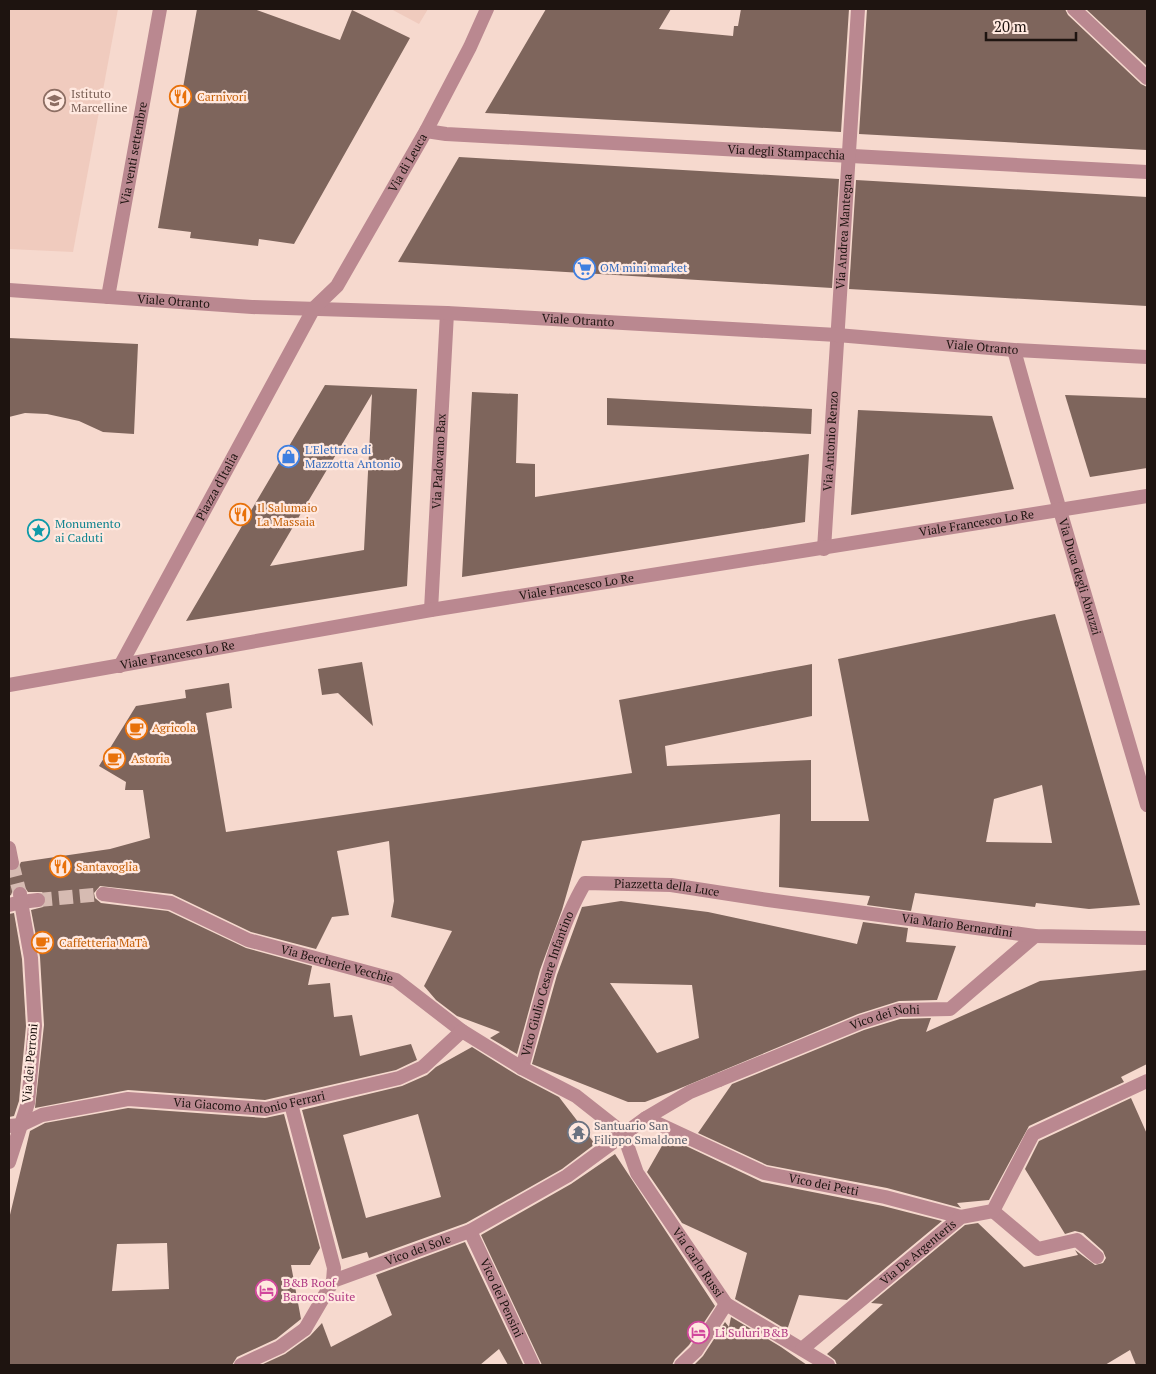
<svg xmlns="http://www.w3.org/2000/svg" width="1156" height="1374" viewBox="0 0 1156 1374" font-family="'PT Serif',serif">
<rect width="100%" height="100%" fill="#f6d9ce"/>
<!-- built -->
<g fill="#f0cbbe">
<path d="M9,9H118L73,252L9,249Z"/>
<path d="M391,9H428L419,24Z"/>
</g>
<!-- building -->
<g fill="#7e655c" fill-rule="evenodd">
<path d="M197,9H254L340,40L352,10L410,38L294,244L259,239L258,246L190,238L191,232L158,228Z"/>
<path d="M546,9H671L659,29L733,36L734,26H738L741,9H849L841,132L485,113Z"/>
<path d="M867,9H1065L1068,15L1141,84L1147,87V150L859,134Z"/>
<path d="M1086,9H1147V66Z"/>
<path d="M459,157L839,179L832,288L398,262Z"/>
<path d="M856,180L1147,197V306L849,289Z"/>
<path d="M9,338L138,344L134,434L103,432L79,421L47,414L25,413L9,417Z"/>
<path d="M325,385L417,389L407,586L186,621ZM372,394L364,550L270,566L300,515Z"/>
<path d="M472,392L518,394L516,463L535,464V497L809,454L805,522L462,577Z"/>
<path d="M1065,395L1147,398V468L1090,477Z"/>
<path d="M607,398L812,409L811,434L607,425Z"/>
<path d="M858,410L992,416L1014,489L851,515Z"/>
<path d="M1055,614L1140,905L1089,909L1036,903L1035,907L915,893L911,911L867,905L870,896L779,887L780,814L582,841L562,910L540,970L517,1054L490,1038L500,1032L457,1016L436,1000L424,986L452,931L391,917L394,901L389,841L337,851L349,915L332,917L316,949L251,932L172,894L100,886L94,893L95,898L101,903L168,911L246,948L312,966L308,985L330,983L334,1017L352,1015L360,1056L411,1044L417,1060L396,1070L265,1100L128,1090L35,1108L44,1025L40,957L31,910L43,907L47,899L42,892H28L24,886L19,885L14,887L11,895L9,896V871L17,870L21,862L110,849L150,838L143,790H125L126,782L99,766L136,706L186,698L185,690L229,683L232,708L206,713L226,832L632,773L619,700L812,664V716L665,746L667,766L811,760V821H869L838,659ZM1042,785L1052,843L986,842L994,799Z"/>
<path d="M362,662L373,726L338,693L322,695L318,669Z"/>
<path d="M621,901L708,912L857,944L863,922L908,928L906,942L956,946L937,1000L899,1001L858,1014L676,1090L645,1102H628L532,1064L557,975L582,907ZM610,983L692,985L699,1038L657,1053Z"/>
<path d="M14,913L22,959L26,1026L19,1101L14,1116L9,1117V914Z"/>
<path d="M1147,970V1064L1121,1077L1124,1082L1029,1126L989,1200L957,1203L961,1208L887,1188L767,1165L698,1133L732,1084L864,1030L900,1019L931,1018L926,1032L1040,981Z"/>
<path d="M472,1047L517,1075L559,1097L595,1144L562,1169L466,1223L369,1258L367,1252L342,1259L302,1110L402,1086L427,1075L436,1067ZM418,1114L441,1197L366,1218L343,1135Z"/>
<path d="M1131,1098L1147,1134V1365H1136L1130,1350L1105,1365H837L835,1360L827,1354L883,1304L871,1303L965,1225L978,1223L1024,1267L1078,1255L1075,1250L1095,1265L1103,1263L1106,1258L1103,1251L1083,1233L1075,1231L1065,1234L1025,1169L1039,1141Z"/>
<path d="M128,1108L265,1118L284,1114L320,1248L310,1265H291L301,1319L276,1339L237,1357L232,1365H9V1219L30,1131L45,1123ZM167,1243L169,1289L112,1291L117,1244Z"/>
<path d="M667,1137L762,1182L883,1206L942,1221L847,1300L799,1295L787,1330L735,1299L747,1253L682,1223L647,1172Z"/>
<path d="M615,1154L715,1306L689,1345L675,1359L672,1365H542L481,1235L571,1184Z"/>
<path d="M465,1242L523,1364L508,1365L499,1349L480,1365H261L285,1354L310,1336L322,1323L331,1347L392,1315L376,1275Z"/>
<path d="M731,1317L781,1347L807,1365H694L703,1356L725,1322L729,1327Z"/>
</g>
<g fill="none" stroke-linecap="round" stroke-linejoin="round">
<!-- pedestrian-tunnel -->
<g stroke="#d6bbb2" stroke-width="14" stroke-dasharray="14 7" stroke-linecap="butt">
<path d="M12,863L20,894"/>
<path d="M38,900L103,894"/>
</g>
<!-- pedestrian -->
<g stroke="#ba8890" stroke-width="14">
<path d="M9,848L12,863"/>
<path d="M20,894L21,902L38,900"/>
<path id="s1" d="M103,894L171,903L248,940L396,980L462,1031"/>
<path id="s2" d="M719,1080L861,1022L899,1010L950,1009L1035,936"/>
<path id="s3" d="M470,1231L533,1365"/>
<path d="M241,1365L280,1347L305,1329"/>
</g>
<!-- minor -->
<g stroke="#ba8890" stroke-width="14">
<path d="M1074,9L1147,78"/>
<path id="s4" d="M426,131L446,134L1147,172"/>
<path id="s5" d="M108,297L160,9"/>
<path id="s6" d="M1014,350C1056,502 1103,653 1147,805"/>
<path id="s7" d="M824,549L858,9"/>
<path id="s8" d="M431,610L447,313"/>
<path d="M9,905L21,902L31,958L35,1026L28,1103L9,1162"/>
<path id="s9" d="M522,1068C539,1009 554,935 585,883L671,885L768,900L1035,936L1147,938"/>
<path d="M291,1104L334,1268L333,1281"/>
<path id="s10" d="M646,1118L764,1173L885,1197L961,1217"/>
<path id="s11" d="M9,1126L21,1125L42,1115L128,1099L266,1109L399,1078L423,1067L462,1031L522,1068L576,1096L623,1133L637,1173L726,1304L828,1365"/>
<path d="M993,1211L1038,1249L1077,1240L1097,1257"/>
<path id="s12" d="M305,1329L333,1281L470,1231L567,1176L646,1118L690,1092L719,1080"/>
<path id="s13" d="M802,1349L961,1217L993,1211L1033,1134L1147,1081"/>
<path d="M681,1365L696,1351L726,1304"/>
</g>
<!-- tertiary -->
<g stroke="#ba8890" stroke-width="14">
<path id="s14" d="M9,290L252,307L447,313L837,335L1014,350L1147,357"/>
<path id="s15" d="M120,666L314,308L337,286L426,131L470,47L487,9"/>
<path id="s16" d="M9,685L431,610L1147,496"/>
</g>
</g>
<!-- icons -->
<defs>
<symbol id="restaurant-ring" viewBox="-11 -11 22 22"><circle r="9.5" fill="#ffe8df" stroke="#e8710a" stroke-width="1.5"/><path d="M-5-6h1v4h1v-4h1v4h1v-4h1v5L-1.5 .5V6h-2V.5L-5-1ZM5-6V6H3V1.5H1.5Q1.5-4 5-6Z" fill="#e8710a"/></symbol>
<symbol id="school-ring" viewBox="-11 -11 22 22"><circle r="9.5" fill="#ffe8df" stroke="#8d6e63" stroke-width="1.5"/><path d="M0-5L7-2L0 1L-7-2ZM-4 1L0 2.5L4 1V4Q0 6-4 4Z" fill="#8d6e63"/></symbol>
<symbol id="supermarket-ring" viewBox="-11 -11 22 22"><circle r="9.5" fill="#ffe8df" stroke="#3f7fe0" stroke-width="1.5"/><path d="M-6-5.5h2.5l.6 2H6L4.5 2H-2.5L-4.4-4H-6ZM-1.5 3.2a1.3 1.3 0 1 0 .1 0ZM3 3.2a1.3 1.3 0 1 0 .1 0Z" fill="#3f7fe0"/></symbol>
<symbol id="shop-ring" viewBox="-11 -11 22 22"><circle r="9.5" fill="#ffe8df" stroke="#3f7fe0" stroke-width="1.5"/><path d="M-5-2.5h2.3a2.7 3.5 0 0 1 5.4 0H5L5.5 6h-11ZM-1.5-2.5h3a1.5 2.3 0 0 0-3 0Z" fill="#3f7fe0"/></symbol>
<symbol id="sight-ring" viewBox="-11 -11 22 22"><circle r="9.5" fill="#ffe8df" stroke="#0f9aa8" stroke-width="1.5"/><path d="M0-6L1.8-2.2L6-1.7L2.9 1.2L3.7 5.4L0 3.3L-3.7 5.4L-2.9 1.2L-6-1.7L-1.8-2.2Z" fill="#0f9aa8"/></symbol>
<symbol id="cafe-ring" viewBox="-11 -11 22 22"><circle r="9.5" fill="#ffe8df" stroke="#e8710a" stroke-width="1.5"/><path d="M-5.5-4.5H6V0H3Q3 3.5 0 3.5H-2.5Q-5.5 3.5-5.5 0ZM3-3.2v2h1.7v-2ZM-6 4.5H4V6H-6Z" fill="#e8710a"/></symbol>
<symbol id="temple-ring" viewBox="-11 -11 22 22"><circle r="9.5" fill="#ffe8df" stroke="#6b7280" stroke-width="1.5"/><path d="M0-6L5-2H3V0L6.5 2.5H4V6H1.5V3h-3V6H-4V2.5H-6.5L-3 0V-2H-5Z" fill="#6b7280"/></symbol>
<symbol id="hotel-ring" viewBox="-11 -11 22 22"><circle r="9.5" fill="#ffe8df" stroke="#d1479c" stroke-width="1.5"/><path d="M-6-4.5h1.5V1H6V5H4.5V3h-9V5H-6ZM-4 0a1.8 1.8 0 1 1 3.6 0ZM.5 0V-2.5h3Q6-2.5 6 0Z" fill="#d1479c"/></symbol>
</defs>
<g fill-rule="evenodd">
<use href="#restaurant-ring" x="168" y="84" width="25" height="25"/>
<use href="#school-ring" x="42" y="88" width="25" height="25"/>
<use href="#supermarket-ring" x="572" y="256" width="25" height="25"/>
<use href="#shop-ring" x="276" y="444" width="25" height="25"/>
<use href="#restaurant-ring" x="228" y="502" width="25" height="25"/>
<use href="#sight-ring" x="26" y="518" width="25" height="25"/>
<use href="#cafe-ring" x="124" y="716" width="25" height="25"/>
<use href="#cafe-ring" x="102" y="746" width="25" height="25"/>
<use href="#restaurant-ring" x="48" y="854" width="25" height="25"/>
<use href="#cafe-ring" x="30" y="930" width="25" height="25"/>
<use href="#temple-ring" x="566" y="1120" width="25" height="25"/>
<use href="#hotel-ring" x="254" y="1278" width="25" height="25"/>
<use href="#hotel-ring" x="686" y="1320" width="25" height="25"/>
</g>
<g text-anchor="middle" stroke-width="4.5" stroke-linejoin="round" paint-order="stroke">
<!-- education labels -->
<g font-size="12" fill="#785e54" stroke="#ffe8df" text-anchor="start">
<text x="71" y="98">Istituto<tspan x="71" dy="14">Marcelline</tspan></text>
</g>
<!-- food labels -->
<g font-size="12" fill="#c56008" stroke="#ffe8df" text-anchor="start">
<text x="197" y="101">Carnivori</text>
<text x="257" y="512">Il Salumaio<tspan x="257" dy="14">La Massaia</tspan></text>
<text x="152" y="732">Agricola</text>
<text x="131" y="763">Astoria</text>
<text x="76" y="871">Santavoglia</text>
<text x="59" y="947">Caffetteria MaTà</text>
</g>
<!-- street labels -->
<g font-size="12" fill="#1e1410" stroke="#ffe8df">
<text dy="4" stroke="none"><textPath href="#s5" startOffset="146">Via venti settembre</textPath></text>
<text dy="4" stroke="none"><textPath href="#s4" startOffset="361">Via degli Stampacchia</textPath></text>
<text dy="4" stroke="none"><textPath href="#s15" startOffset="581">Via di Leuca</textPath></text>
<text dy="4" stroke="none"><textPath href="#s7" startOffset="318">Via Andrea Mantegna</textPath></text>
<text dy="4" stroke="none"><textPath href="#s14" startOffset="165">Viale Otranto</textPath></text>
<text dy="4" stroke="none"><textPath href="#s14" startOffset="570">Viale Otranto</textPath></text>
<text dy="4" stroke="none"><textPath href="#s14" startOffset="975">Viale Otranto</textPath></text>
<text dy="4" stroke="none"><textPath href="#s7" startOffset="108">Via Antonio Renzo</textPath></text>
<text dy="4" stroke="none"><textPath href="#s8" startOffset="149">Via Padovano Bax</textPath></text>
<text dy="4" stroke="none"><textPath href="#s15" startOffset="204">Piazza d'Italia</textPath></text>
<text dy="4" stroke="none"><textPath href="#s16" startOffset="981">Viale Francesco Lo Re</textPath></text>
<text dy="4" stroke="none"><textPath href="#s6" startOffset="236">Via Duca degli Abruzzi</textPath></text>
<text dy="4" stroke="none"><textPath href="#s16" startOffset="576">Viale Francesco Lo Re</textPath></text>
<text dy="4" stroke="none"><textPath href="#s16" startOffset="171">Viale Francesco Lo Re</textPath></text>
<text dy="4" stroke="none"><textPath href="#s9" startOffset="278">Piazzetta della Luce</textPath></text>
<text dy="4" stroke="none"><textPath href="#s9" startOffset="571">Via Mario Bernardini</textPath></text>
<text dy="4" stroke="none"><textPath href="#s1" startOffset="246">Via Beccherie Vecchie</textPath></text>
<text dy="4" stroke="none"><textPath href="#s9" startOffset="88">Vico Giulio Cesare Infantino</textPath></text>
<text dy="4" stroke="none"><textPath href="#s2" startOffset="178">Vico dei Nohi</textPath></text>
<text transform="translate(30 1063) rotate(-85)" y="4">Via dei Perroni</text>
<text dy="4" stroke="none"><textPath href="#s11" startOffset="245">Via Giacomo Antonio Ferrari</textPath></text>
<text dy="4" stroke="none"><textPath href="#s10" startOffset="191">Vico dei Petti</textPath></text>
<text dy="4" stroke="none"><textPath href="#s12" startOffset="146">Vico del Sole</textPath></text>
<text dy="4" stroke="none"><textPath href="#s13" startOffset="151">Via De Argenteris</textPath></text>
<text dy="4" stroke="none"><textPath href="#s11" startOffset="819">Via Carlo Russi</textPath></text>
<text dy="4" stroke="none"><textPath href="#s3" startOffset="74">Vico dei Pensini</textPath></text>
</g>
<!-- shop labels -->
<g font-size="12" fill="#366cbe" stroke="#ffe8df" text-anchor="start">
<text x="600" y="272">OM mini market</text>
<text x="305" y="454">L'Elettrica di<tspan x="305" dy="14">Mazzotta Antonio</tspan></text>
</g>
<!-- culture labels -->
<g font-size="12" fill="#0d838f" stroke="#ffe8df" text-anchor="start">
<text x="55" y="528">Monumento<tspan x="55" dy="14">ai Caduti</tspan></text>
</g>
<!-- worship labels -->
<g font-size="12" fill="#5b616d" stroke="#ffe8df" text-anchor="start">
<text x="594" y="1130">Santuario San<tspan x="594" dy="14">Filippo Smaldone</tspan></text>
</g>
<!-- hotel labels -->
<g font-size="12" fill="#b23c85" stroke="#ffe8df" text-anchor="start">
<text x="283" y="1287">B&amp;B Roof<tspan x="283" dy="14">Barocco Suite</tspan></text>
<text x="715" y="1337">Li Suluri B&amp;B</text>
</g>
</g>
<!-- border -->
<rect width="1156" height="1374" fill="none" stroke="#1e1410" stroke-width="20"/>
<!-- scale -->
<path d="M986 32v8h90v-8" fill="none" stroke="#1e1410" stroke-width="2.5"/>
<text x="994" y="32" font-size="15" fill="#1e1410" stroke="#ffe8df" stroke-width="4" paint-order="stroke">20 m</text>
</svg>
